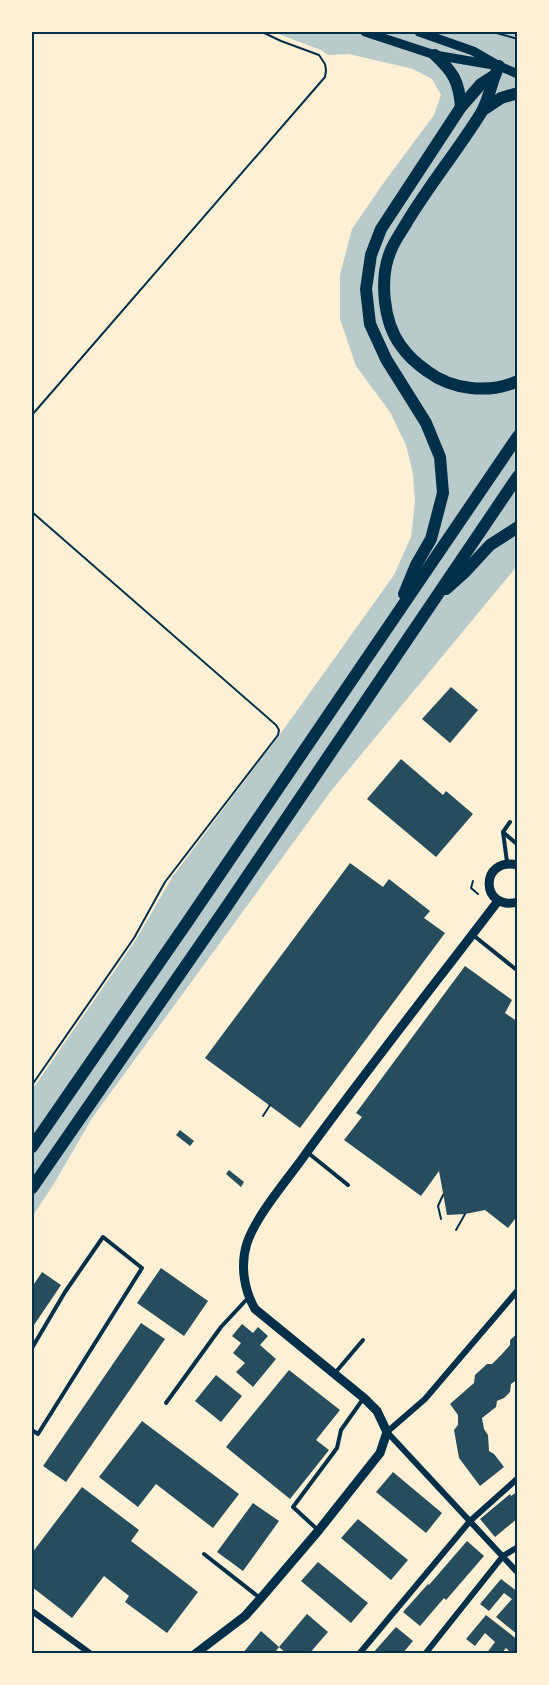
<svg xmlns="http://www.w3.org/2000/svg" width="549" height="1685" viewBox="0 0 549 1685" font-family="Arial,sans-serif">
<rect width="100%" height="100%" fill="#fdf0d5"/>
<!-- green -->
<path fill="#b9caca" d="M273,32H517V566L331,791L92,1118L55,1182L32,1217V1090L135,941L173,876L286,726L394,575L411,537L415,502L413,474L406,445L390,412L356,366L340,319V275L352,229L385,181L434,115L441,95L432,79L413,69L349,54L328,55L321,50Z"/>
<!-- building -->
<g fill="#264d5e">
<path d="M451,687L478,710L450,743L422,719Z"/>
<path d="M401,759L443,795L446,791L473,814L436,857L367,799Z"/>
<path d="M350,863L383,887L389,879L430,911L424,918L445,933L300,1128L205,1058Z"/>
<path d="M465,966L512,1000L505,1013L518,1022V1215L508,1228L485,1210L465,1214L447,1215L439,1171L421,1196L344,1140L362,1117L356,1113Z"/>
<path d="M180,1130L194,1141L190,1146L176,1135Z"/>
<path d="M229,1170L244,1182L241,1187L226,1174Z"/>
<path d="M161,1268L208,1301L184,1336L137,1303Z"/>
<path d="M42,1272L61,1285L32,1328V1287Z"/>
<path d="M141,1323L165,1339L66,1482L43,1466Z"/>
<path d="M242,1324L253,1333L258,1327L268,1336L260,1345L276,1359L253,1387L236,1372L245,1363L233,1353L241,1343L232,1336Z"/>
<path d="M518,1333V1379L511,1384L510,1392L504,1398L497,1401L496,1407L482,1418L484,1429L488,1435L489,1451L494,1454L504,1467L480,1486L459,1458L454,1430L458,1425V1415L450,1404L474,1383L475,1375L487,1364H492L502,1354L510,1345V1340Z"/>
<path d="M289,1370L340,1410L316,1440L329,1450L290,1499L226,1447Z"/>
<path d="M216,1375L242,1396L221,1422L195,1401Z"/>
<path d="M142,1421L239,1494L213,1528L156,1484L138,1507L99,1477Z"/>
<path d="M393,1472L442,1513L426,1533L376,1492Z"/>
<path d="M82,1487L139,1530L131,1541L198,1592L167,1633L125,1602L129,1596L104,1576L72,1618L32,1587V1553Z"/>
<path d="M518,1491V1518L495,1537L480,1519L510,1494L511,1496Z"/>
<path d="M253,1503L279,1521L243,1571L217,1552Z"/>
<path d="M358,1519L408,1560L391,1580L341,1538Z"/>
<path d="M467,1541L484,1556L446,1600L444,1598L420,1626L403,1612L428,1584L429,1585Z"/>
<path d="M318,1562L368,1603L351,1623L301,1581Z"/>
<path d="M501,1579L518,1592V1635L496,1617L512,1599L504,1593L489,1611L480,1604Z"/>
<path d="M307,1614L328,1632L309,1654H287L279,1647Z"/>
<path d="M486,1615L518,1640V1654H512L506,1648L501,1654H486L495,1642L485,1633L475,1646L466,1639Z"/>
<path d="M396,1627L413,1641L402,1654H372Z"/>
<path d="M261,1631L279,1647L274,1654H242Z"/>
</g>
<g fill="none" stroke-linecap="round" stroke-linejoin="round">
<!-- path -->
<g stroke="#003049" stroke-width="2">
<path d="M493,32L518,39"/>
<path d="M32,415L325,77L326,70L325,64L319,55L281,41L262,32"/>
<path d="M32,512L276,725L279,730L278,735L165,882L134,938L32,1085"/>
<path d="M473,881L471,888L478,894"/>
<path d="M263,1116L270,1105"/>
<path d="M441,1219L438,1206L443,1195"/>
<path d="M456,1230L465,1214"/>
</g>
<!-- service -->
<g stroke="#003049" stroke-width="4">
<path d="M503,832L518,845"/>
<path d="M507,862L503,832L510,822"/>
<path d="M473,935L518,971"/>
<path d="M307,1152L348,1185"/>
<path d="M32,1348L65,1292L103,1237L142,1268L38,1434L32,1430"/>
<path d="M335,1373L363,1340"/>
<path d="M166,1403L221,1327L248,1298"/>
<path d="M318,1530L293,1507L337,1448L341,1430L363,1399"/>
<path d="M204,1554L260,1598"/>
</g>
<!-- minor -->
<g stroke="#003049" stroke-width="6">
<path d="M518,1290L425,1399L387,1432L518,1573"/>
<path d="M32,1611L91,1654"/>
<path d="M359,1654L470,1521L518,1478"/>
<path d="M425,1654L503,1556L518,1547"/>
</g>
<!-- tertiary -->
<g stroke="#003049" stroke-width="9">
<path d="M365,32L435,55L499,66"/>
<path d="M419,32L473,51L499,66L518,74"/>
<path d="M518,865C479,856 480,912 518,902"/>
<path d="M195,1654L245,1616L261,1598L319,1530L380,1453L387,1432L377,1411L364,1398L255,1309C244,1290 240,1265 247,1243C257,1214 289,1178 307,1152C369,1067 434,985 498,901"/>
</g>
<!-- trunk -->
<g stroke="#003049" stroke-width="12">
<path d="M435,55C453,72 459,81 461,107"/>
<path d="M499,66C491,81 490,98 481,113C458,150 430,184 407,222C402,231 395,240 391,250C379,277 383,322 401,346C408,356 417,364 427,371C452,390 489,394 518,381"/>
<path d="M483,110L501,98L518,93"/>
<path d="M446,589L465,572L490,545L518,527"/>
<path d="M404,594L416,565L431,539L443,493L440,457L426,423L386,359L370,324L366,289L371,255L381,229L461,107L481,84L495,75"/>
<path d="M32,1147L186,924L518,436"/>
<path d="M32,1188L227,906L518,476"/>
</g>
</g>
<!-- border -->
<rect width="549" height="1685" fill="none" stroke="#fdf0d5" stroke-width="66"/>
<rect x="33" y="33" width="483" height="1619" fill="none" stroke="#003049" stroke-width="2"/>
</svg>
